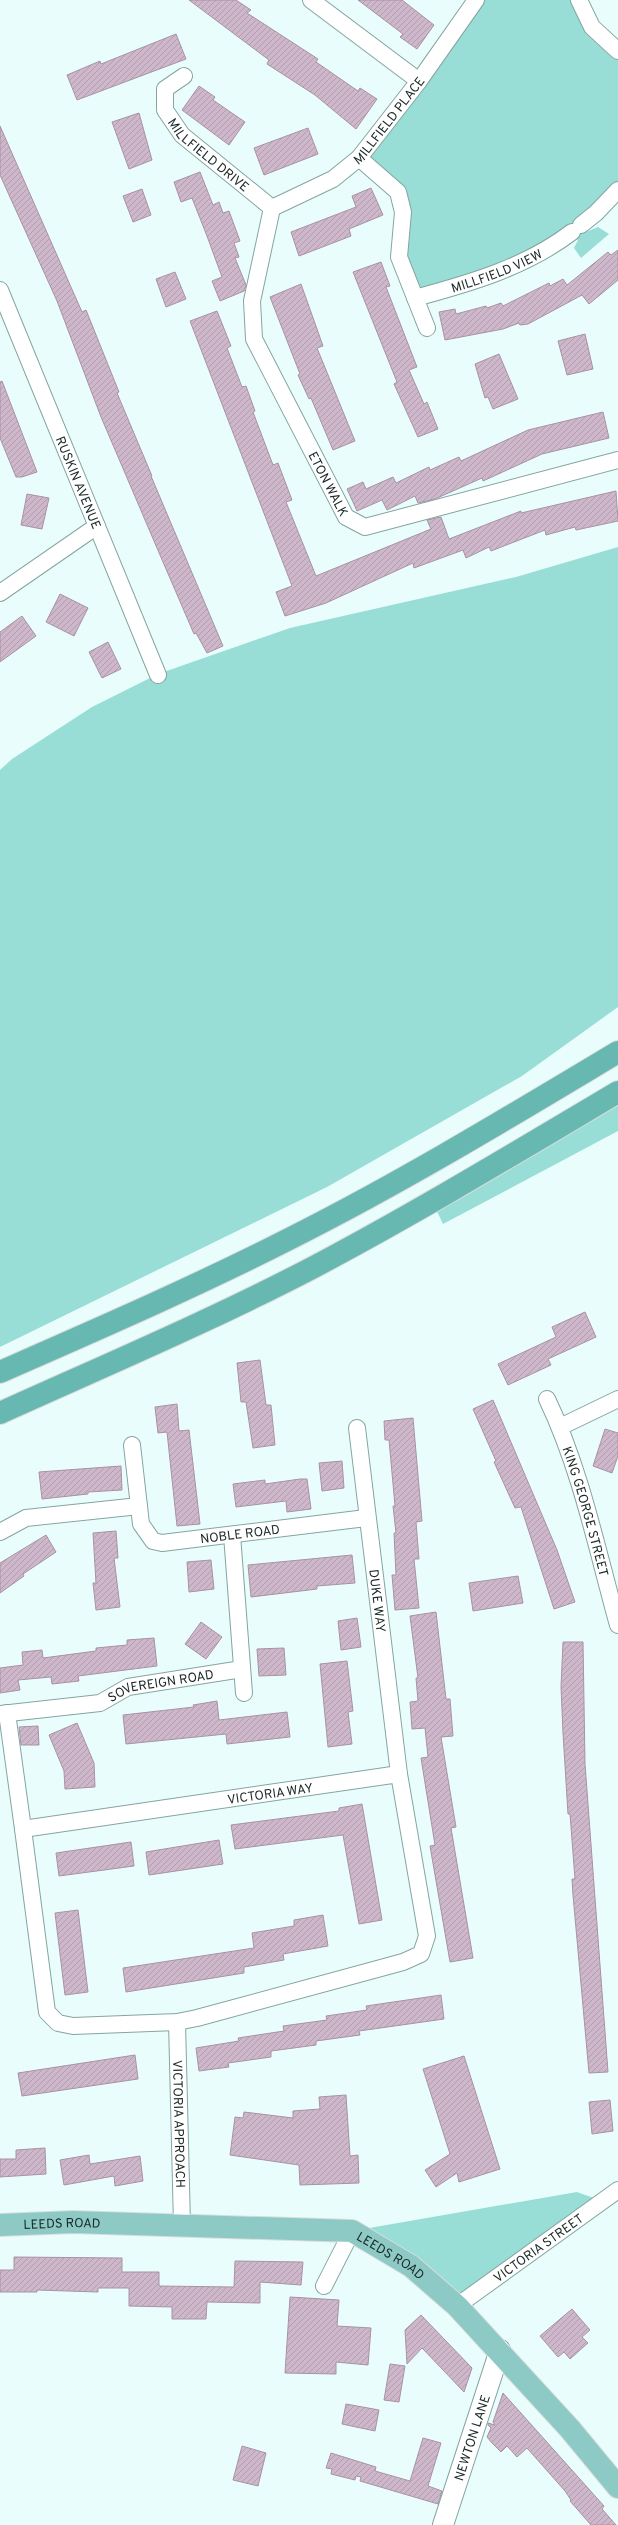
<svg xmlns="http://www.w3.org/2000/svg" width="618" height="2525" viewBox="0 0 618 2525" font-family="Overpass,sans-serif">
<defs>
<pattern id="building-hatch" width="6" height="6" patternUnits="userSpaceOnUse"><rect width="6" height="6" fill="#ceb7ca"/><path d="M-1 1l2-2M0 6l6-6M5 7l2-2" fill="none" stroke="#b09dae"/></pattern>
</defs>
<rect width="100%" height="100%" fill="#e9fefc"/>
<!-- green -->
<g fill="#98ddd6">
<path d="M476,0H579L618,51V190L581,225L586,232L598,227L609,234L581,258L574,248L578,240L572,232L550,249L415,298L399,257L398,192L359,158Z"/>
<path d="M618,547V1007L522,1076L327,1187L0,1347V770L12,759L92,707L158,674L290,628L516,577Z"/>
<path d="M618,1092V1131L443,1224L433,1203Z"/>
<path d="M577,2192L602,2201L457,2306L352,2231Z"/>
</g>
<!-- building -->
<g fill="url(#building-hatch)" stroke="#a892a4">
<path d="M189,0H236L251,10L247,13L318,59L316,62L358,91L360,88L377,99L356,129L315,95L267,64L269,60Z"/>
<path d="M358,0H402L434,25L417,49L400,37L403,34Z"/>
<path d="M176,34L186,59L77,100L67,75L100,61L101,64Z"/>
<path d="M199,86L215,97L213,100L245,122L229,145L182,110Z"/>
<path d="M139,113L152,160L129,169L112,122Z"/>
<path d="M0,126L82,312L86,310L119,392L117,393L152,476H151L223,646L207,653L196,633L194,634L160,555L101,417L57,301L0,175Z"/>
<path d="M308,128L318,154L264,175L254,148Z"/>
<path d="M200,172L213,205L219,202L223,213L229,211L240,241L234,243L239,257L235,258L246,285L244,291L220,301L212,281L222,277L207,236L192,198L181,202L174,182Z"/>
<path d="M371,188L383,215L349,229L351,236L299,256L291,232L356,207L352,196Z"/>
<path d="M142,189L151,215L133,222L123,196Z"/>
<path d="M618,250V280L589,304L582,295L528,324L520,325L519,323L503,329L445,340L439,312L455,309L456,314L486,306L487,308L501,303L503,306L549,283L550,286L563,279L567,285L608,252L611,255Z"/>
<path d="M381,262L390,286L386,287L417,367L409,370L424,404L427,402L438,429L418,437L394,384L397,382L353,272Z"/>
<path d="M175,272L186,299L166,307L156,279Z"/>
<path d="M301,284L323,346L317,348L355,441L333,450L311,398L309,399L298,375L300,374L270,297Z"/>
<path d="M217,311L231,346L227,348L242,387L246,386L255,411L253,412L273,465L278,463L292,500L286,502L316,576L431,529L427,520L441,517L449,539L521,511V513L616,491L618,521L576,530L575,527L546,535L545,530L491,551L489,547L466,558L463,550L414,568L413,563L326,603L285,616L276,592L292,586L190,321Z"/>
<path d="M585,334L593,369L567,375L558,341Z"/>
<path d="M499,354L518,399L493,409L488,397L485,398L475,364Z"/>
<path d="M2,381L37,472L22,477H16L0,438V382Z"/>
<path d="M603,412L609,438L542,454L483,481L482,478L435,499L418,503L415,496L387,510L382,500L357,511L347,489L363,482L366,489L393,477L396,483L429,467L430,470L459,457L461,461L528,430Z"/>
<path d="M27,494L49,498L42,529L21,525Z"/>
<path d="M60,594L88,608L74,636L46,622Z"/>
<path d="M22,616L36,636L0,662V632Z"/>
<path d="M108,642L121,669L102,678L89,652Z"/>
<path d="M585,1312L596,1337L548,1359L551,1365L508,1385L498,1364L556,1337L552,1327Z"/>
<path d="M260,1360L266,1405H271L275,1445L253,1448L246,1402H241L237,1363Z"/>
<path d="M493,1400L557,1550L575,1602L554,1609L521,1507L515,1508L494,1462L496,1461L473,1409Z"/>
<path d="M177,1404L179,1431L189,1430L200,1524L177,1526L167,1432L158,1433L155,1407Z"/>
<path d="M413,1418L422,1521L416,1522L419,1559H414L419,1608L395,1610L392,1575H396L394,1533H396L393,1506H395L389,1440H385L384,1421Z"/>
<path d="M605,1429L618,1433V1456L612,1473L593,1466Z"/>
<path d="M342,1461L344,1488L322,1491L319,1463Z"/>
<path d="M121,1466L122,1490L88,1492V1494L42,1499L39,1472Z"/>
<path d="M300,1479H307L311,1509L287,1512L286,1501L236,1507L233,1484L265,1480V1484Z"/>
<path d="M116,1531L118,1558H114L120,1607L96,1610L93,1583H96L93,1533Z"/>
<path d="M46,1535L56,1552L23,1574L24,1576L0,1593V1563Z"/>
<path d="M352,1555L355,1583L317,1586V1589L251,1597L248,1565Z"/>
<path d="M211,1560L214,1589L189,1592L187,1562Z"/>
<path d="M518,1576L523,1603L473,1611L469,1583Z"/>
<path d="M436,1612L446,1699H450L453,1736L441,1737L456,1827L451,1828L473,1958L450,1962L430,1846L435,1845L421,1758L428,1757L425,1728L412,1729L410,1702L418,1701L416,1678H418L410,1616Z"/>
<path d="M357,1618L361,1647L341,1650L338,1621Z"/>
<path d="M201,1622L222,1637L206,1659L185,1644Z"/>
<path d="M154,1638L157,1666L78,1676L79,1681L52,1684L51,1677L18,1680L20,1690L0,1693V1668L23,1665L22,1652L42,1650L43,1658L96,1651V1648L127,1645V1640Z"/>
<path d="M563,1642H583L585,1764L608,2072L589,2073L573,1895L572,1879H575L570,1814H568L563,1733L561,1687Z"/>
<path d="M284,1648L286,1675L259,1676L257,1649Z"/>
<path d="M347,1661L353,1711L348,1712L352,1744L328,1747L320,1664Z"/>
<path d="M217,1701L219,1720L287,1712L290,1737L227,1744L226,1734L126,1744L123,1715L194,1707L193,1705Z"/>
<path d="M77,1723L94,1763L95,1787L65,1789L64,1771L49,1735Z"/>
<path d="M38,1726L39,1745H21L19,1727Z"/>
<path d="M362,1804L382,1920L359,1924L343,1835L235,1849L231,1825L339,1811V1808Z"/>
<path d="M219,1840L223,1864L149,1875L146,1852Z"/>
<path d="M131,1842L134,1866L59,1876L56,1853Z"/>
<path d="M78,1910L88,1992L65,1995L55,1913Z"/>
<path d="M323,1915L328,1946L283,1954L284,1960L244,1967V1973L126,1992L123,1968L254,1948L252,1933L294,1926V1920Z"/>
<path d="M441,1995L444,2019L359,2031L360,2035L316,2041V2045L271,2051V2057L228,2063L229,2067L199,2071L196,2048L239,2041L238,2038L284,2031L283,2026L327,2020L326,2016L367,2010L366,2006Z"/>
<path d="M135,2055L138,2079L22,2096L18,2073Z"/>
<path d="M464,2056L500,2169L459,2182L457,2173L436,2187L425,2170L450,2154L423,2069Z"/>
<path d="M346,2095L350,2156L358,2155L359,2183L300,2185L299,2165L230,2155L235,2117L243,2118L244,2112L293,2118V2111L320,2109L319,2097Z"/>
<path d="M610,2100L613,2131L592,2134L589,2102Z"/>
<path d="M45,2148L46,2174L0,2177V2159H16V2150Z"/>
<path d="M89,2155L90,2164L140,2156L143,2181L115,2186L114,2176L64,2185L60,2160Z"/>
<path d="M14,2257L122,2258V2272H159V2286L234,2287L235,2261L303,2262L301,2285L260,2282V2303L207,2302L206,2319H172V2307L129,2306V2288H98V2292L37,2290V2292H0V2270H14Z"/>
<path d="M290,2297L339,2300L337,2326L371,2328L368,2365L336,2362V2374L285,2373Z"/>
<path d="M572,2309L590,2330L582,2337L588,2343L570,2359L564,2352L558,2357L540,2336Z"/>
<path d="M421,2315L472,2368L464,2392L422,2348L407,2364L405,2330Z"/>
<path d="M390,2364L405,2366L399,2402L384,2400Z"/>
<path d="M503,2393L604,2506L602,2509L616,2525H591L570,2501L571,2500L565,2491L527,2448L517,2457L507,2446L501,2452L492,2443L487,2437L491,2428L488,2425V2423L495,2425L493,2422Z"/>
<path d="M346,2404L379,2410L375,2431L342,2424Z"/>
<path d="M423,2438L441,2443L428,2486L442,2491L438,2504L360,2481L361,2477L356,2476L355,2480L331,2474L332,2469L326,2468L331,2453L376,2467L375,2471L410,2481Z"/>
<path d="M242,2446L266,2453L258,2486L233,2480Z"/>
</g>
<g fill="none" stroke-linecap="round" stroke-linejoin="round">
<defs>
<g id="minor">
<path d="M311,0L419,81"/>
<path d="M579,0L592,27L618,51"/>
<path id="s1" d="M184,76L165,89V110L182,135L272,208"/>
<path d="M359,158L398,192L403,212L399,257L427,328"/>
<path id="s2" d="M272,208L252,301L254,339L346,517L365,527L618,460"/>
<path id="s3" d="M272,208L333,179L359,158L419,81L476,0"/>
<path d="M581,225L596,213L618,190"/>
<path id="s4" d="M0,290L158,675"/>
<path id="s5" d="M415,298C471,283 526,267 572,232"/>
<path d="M0,593L97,526"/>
<path id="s6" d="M547,1399C581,1470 597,1550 618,1625"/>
<path d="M560,1427L618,1399"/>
<path id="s7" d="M357,1428L399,1774"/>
<path id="s8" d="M132,1445L141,1524L153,1541L162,1543L366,1518"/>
<path d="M0,1532L26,1518L139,1506"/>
<path d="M232,1535L244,1693"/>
<path d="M7,1713L23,1829"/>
<path id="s9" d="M0,1714L100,1703L128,1687L242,1669"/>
<path d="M399,1774L427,1936L421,1954L403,1962L197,2018L177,2022L73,2026L58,2023L47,2012L23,1829Z"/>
<path id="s10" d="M177,2022L182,2225"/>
<path d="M324,2286L352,2231"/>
<path id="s11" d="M457,2306L618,2190"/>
</g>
<g id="tertiary">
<path id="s12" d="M443,2525L500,2350"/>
</g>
<g id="primary">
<path id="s13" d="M0,2225L73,2222L352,2231L411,2266L457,2306L570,2429L618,2487"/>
</g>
<g id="trunk">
<path d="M0,1372C98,1329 197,1286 293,1237C404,1181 511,1116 618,1052"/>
<path d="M0,1413C104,1366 210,1321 312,1268C416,1213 517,1152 618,1092"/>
</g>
</defs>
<!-- minor casing -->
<use href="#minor" stroke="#84a5a1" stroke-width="18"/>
<!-- tertiary casing -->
<use href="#tertiary" stroke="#84a5a1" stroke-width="22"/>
<!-- primary casing -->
<use href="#primary" stroke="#dbdddc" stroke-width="24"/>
<!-- trunk casing -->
<use href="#trunk" stroke="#dbdddc" stroke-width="24"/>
<!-- minor -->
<use href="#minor" stroke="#fff" stroke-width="16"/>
<!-- tertiary -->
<use href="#tertiary" stroke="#fff" stroke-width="20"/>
<!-- primary -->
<use href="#primary" stroke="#8ecac5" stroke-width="22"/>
<!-- trunk -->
<use href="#trunk" stroke="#68b8b2" stroke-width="22"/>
</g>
<g text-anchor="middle" stroke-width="3" stroke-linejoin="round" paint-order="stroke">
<!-- street labels -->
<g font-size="13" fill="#1b2927" stroke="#fff">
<text dy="5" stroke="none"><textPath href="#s3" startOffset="149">MILLFIELD PLACE</textPath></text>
<text dy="5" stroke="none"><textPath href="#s1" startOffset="107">MILLFIELD DRIVE</textPath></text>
<text dy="5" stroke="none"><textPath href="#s5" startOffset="86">MILLFIELD VIEW</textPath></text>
<text dy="5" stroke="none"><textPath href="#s4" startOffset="208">RUSKIN AVENUE</textPath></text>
<text dy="5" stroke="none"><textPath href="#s2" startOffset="296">ETON WALK</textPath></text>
<text dy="5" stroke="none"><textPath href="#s6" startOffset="119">KING GEORGE STREET</textPath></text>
<text dy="5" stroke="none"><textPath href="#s8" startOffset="188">NOBLE ROAD</textPath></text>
<text dy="5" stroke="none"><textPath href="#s7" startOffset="174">DUKE WAY</textPath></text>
<text dy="5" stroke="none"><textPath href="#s9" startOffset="165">SOVEREIGN ROAD</textPath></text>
<text transform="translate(270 1793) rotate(-8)" y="5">VICTORIA WAY</text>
<text dy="5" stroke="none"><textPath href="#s10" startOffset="102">VICTORIA APPROACH</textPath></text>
<text dy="5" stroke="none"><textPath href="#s13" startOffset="62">LEEDS ROAD</textPath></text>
<text dy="5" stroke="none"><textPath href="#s11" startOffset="100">VICTORIA STREET</textPath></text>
<text dy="5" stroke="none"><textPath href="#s13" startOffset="398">LEEDS ROAD</textPath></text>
<text dy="5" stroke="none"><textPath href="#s12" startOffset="92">NEWTON LANE</textPath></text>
</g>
</g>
</svg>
